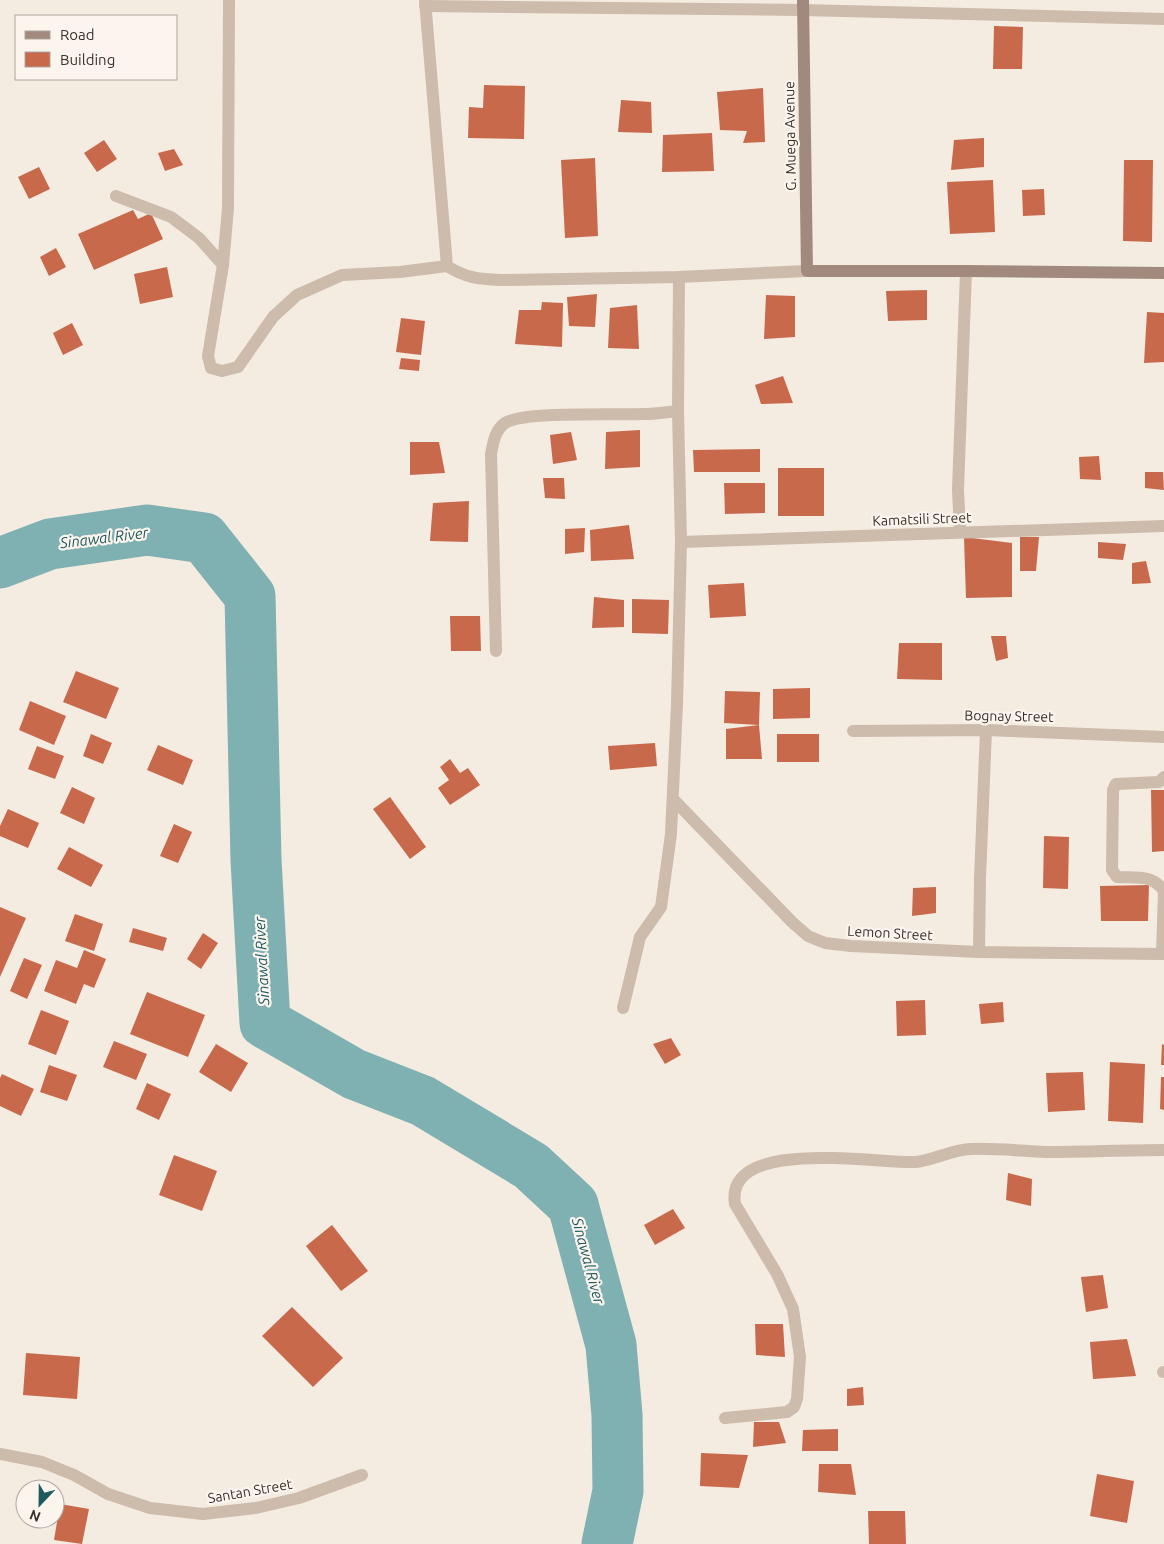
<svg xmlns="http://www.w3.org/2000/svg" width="1164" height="1544" viewBox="0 0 1164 1544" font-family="Ubuntu,sans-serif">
<rect width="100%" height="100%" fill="#f4ebe1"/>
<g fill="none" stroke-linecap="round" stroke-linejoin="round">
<!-- river -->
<path stroke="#7fb0b2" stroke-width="51" d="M0,563L50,544L147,530L204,538L250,596L256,860L265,1023L354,1074L423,1101L531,1166L573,1205L611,1345L617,1415L618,1491L607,1544"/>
</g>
<!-- building -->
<g fill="#c8694b">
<path d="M994,26L1023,27L1022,69H993Z"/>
<path d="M484,85L525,86L524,139L468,138L469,107L483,108Z"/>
<path d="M763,88L765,142L743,143L747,131L720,130L717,92Z"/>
<path d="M621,100L651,102L652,133L618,132Z"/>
<path d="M712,133L714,171L662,172L663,135Z"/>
<path d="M984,138V167L951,170L954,140Z"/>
<path d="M104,140L117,159L97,172L84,153Z"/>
<path d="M174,149L183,165L165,171L158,153Z"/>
<path d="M595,158L598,236L565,238L561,160Z"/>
<path d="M1124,160H1153L1152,242L1123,241Z"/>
<path d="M39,167L50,189L29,199L18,177Z"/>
<path d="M993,180L995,232L950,234L947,182Z"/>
<path d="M1044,189L1045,215L1023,216L1022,190Z"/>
<path d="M133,210L138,219L151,213L163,239L94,270L78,234Z"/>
<path d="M56,248L66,267L49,276L40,257Z"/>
<path d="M167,267L173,297L140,304L134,274Z"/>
<path d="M927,290V320L888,321L886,291Z"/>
<path d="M597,294L595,327L569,326L567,297Z"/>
<path d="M766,295L795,296V337L764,339Z"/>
<path d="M542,302L563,303L562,347L515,344L519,310H541Z"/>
<path d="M637,305L639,349L608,348L610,308Z"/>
<path d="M1147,312L1164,313V362L1144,363Z"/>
<path d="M401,318L425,321L421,355L396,352Z"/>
<path d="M72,323L83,345L63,355L53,333Z"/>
<path d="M401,358L420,360L419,371L399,369Z"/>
<path d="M783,376L793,403L761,404L755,385Z"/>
<path d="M640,430V467L605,469L606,432Z"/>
<path d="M571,432L577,460L553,464L550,435Z"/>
<path d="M410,442H439L445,473L410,475Z"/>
<path d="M760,449V472H694L693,450Z"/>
<path d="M1099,456L1101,480L1080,479L1079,457Z"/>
<rect x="778" y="468" width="46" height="48"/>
<path d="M1145,472H1163L1164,490L1145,488Z"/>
<path d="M543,478H564L565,499L545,498Z"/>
<path d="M724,483H765V513L725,514Z"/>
<path d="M469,501L468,542L430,541L433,503Z"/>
<path d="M629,525L634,559L591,561L590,530Z"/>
<path d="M585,528L584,552L565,554V529Z"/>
<path d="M964,537L1012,543V597L966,598Z"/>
<path d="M1020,537H1039L1036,571H1020Z"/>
<path d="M1098,542L1126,544L1123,560L1098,558Z"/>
<path d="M1146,561L1151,583L1132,584V563Z"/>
<path d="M744,583L746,616L710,618L708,585Z"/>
<path d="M594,597L624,600V627L592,628Z"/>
<path d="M632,599L669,600L668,634L632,633Z"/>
<path d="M450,616H480L481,651H451Z"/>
<path d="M991,636H1006L1008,658L996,661Z"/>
<path d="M899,643H942V680L897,679Z"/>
<path d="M76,671L119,688L106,719L63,702Z"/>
<path d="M810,688V718L773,719V689Z"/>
<path d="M725,691L760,692L759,725L724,723Z"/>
<path d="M30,701L66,716L54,745L19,730Z"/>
<path d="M759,725L762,759H726V729Z"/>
<path d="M91,734L112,743L103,764L83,756Z"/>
<rect x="777" y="734" width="42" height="28"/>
<path d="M655,743L657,766L610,770L608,746Z"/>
<path d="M158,745L193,760L183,785L147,770Z"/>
<path d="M37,746L64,756L55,779L28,769Z"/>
<path d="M450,759L460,773L468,768L480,785L450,805L438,788L449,780L440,767Z"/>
<path d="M72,787L95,798L84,824L60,813Z"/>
<path d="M1151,790H1164V851L1152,852Z"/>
<path d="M390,797L426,847L410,859L373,809Z"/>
<path d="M8,809L39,823L28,848L0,836V826Z"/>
<path d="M174,824L192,832L178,863L160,856Z"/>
<path d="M1044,836L1069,837L1068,889L1043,888Z"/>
<path d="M69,847L103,865L91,887L57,869Z"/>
<path d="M1149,885L1148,921H1101L1100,886Z"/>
<path d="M936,887V913L912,916L913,888Z"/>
<path d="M0,907L26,918L0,977Z"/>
<path d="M75,914L103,924L94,951L65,941Z"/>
<path d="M133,928L167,938L163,951L129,942Z"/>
<path d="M203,933L218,943L201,969L187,959Z"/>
<path d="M84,950L106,959L94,988L84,984L76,1004L44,991L56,960L77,968Z"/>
<path d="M24,958L42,965L27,999L10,991Z"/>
<path d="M147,992L205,1015L188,1057L130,1034Z"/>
<path d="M925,1000L926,1035L897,1036L896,1001Z"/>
<path d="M1003,1002L1004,1022L981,1024L979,1004Z"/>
<path d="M41,1010L69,1021L56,1055L28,1044Z"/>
<path d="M671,1038L681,1055L665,1064L653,1044Z"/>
<path d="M114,1041L147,1054L136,1080L103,1067Z"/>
<path d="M216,1044L248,1063L231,1092L199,1072Z"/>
<path d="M1162,1044L1164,1045V1065H1161Z"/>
<path d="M1110,1062L1145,1064L1143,1123L1108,1121Z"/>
<path d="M49,1065L77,1075L67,1101L40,1092Z"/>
<path d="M1083,1072L1085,1110L1048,1112L1046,1073Z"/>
<path d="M2,1074L34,1089L21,1116L0,1106V1078Z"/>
<path d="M1161,1077H1164V1110L1160,1109Z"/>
<path d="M147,1083L171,1094L159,1120L136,1109Z"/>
<path d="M174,1155L217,1171L202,1211L159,1195Z"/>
<path d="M1008,1173L1032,1179L1031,1206L1006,1200Z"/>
<path d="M673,1209L685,1228L655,1245L644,1225Z"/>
<path d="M332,1225L368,1271L341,1291L306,1246Z"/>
<path d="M1103,1275L1108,1308L1086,1312L1081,1277Z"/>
<path d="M292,1307L343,1358L313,1387L262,1336Z"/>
<path d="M755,1324H783L785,1357L756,1355Z"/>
<path d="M1127,1339L1136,1376L1093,1379L1090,1342Z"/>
<path d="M26,1353L80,1357L77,1399L23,1395Z"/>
<path d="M863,1387L864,1405L847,1406V1389Z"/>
<path d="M754,1422H779L786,1443L753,1447Z"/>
<path d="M838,1429V1451H802L803,1430Z"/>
<path d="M701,1453L748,1455L739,1488L700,1486Z"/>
<path d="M819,1464H851L856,1495L818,1492Z"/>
<path d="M1097,1474L1134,1481L1127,1523L1090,1516Z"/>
<path d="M60,1504L89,1509L82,1544L54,1540Z"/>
<path d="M868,1511H905L906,1544H869Z"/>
</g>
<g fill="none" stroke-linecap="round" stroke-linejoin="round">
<!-- street -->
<g stroke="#cdbbac" stroke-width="12">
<path d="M229,0L228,208L223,265L208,356L211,368L222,371L238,367L273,317L297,295L342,275L400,272L447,266"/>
<path d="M425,0L447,266C466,278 478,279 501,280L679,277L807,271"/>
<path d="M425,6L802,10L1164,19"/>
<path d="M116,196L171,217L199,238L223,265"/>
<path d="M960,532L958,490L966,271"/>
<path d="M681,542L1164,526"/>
<path d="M496,651L491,454C493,443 495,430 505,423C525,411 616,415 644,414C655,414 667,412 678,411L679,277"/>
<path d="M853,731L986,730L1164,737"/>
<path d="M673,799L792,922L808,936L825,943L851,946L979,952L1164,954"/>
<path d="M979,952L980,878L986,730"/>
<path d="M1162,954L1164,891C1152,874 1137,878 1117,877L1112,870L1113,790L1116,784L1159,782L1164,777"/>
<path d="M623,1008L640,937L661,907L671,834L677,704L681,542L678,411"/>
<path d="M1163,1372H1164"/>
<path d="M725,1418L787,1412L794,1407L797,1399L800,1357L793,1309L777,1274L735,1204C724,1136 879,1164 915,1162C932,1161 951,1150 970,1149C995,1148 1021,1151 1046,1152C1085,1152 1125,1150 1164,1150"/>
<path d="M0,1454L42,1462L74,1475L108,1494L150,1508L203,1514L256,1508L299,1498L362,1475"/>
</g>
<!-- secondary -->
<path stroke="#a18a7d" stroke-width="12" d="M803,0L807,271H966L1164,273"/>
</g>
<g text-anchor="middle" stroke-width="4.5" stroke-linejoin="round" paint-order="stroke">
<!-- street labels -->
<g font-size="14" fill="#3b302b" stroke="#fbf5ee">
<text transform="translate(790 136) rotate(-91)" y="5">G. Muega Avenue</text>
<text transform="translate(922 519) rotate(-2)" y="5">Kamatsili Street</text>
<text transform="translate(1009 716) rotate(1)" y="5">Bognay Street</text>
<text transform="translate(890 933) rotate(3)" y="5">Lemon Street</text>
<text transform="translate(250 1491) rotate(-10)" y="5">Santan Street</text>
</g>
<!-- water labels -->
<g font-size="15" font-style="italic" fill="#1f5a5e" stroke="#fbf5ee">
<text transform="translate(104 538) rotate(-7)" y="5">Sinawal River</text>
<text transform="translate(262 961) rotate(-93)" y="5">Sinawal River</text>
<text transform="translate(588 1261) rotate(75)" y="5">Sinawal River</text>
</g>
</g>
<!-- legend -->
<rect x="15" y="15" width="162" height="65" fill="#fbf5ee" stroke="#aea6a0"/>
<rect x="25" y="31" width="25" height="8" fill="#a18a7d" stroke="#aea6a0"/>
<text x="60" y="40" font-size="15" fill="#3b302b">Road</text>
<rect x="25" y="52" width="25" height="15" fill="#c8694b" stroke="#aea6a0"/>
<text x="60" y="65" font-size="15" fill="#3b302b">Building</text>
<!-- north arrow -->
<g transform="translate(40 1504) rotate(202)"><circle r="24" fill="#fbf5ee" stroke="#aea6a0"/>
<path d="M0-4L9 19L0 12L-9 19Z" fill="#1f5a5e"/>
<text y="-8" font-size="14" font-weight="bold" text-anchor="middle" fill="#3b302b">N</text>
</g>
</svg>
